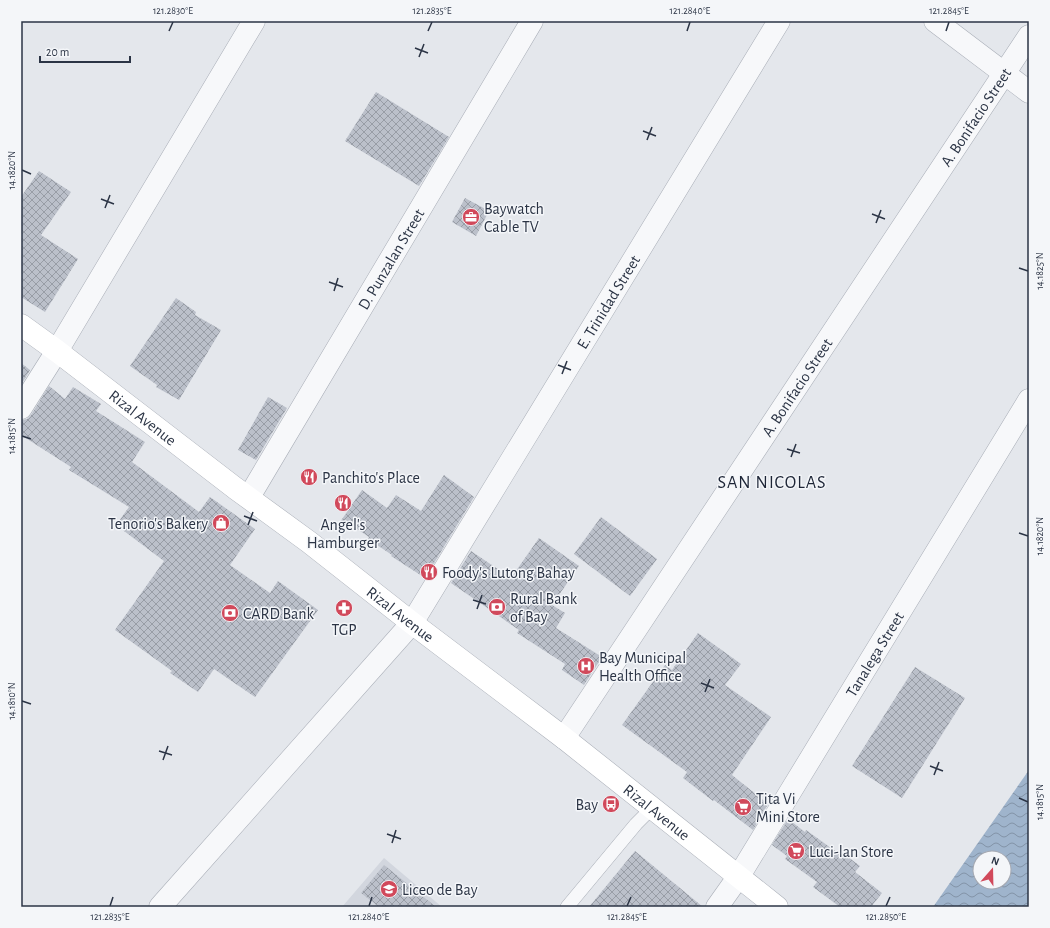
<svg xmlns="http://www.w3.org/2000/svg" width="1050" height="928" viewBox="0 0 1050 928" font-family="'Alegreya Sans',sans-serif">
<defs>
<pattern id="water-waves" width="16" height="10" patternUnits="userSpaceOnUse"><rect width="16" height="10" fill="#9fb4cc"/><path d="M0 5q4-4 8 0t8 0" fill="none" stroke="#8293a7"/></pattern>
<pattern id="building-cross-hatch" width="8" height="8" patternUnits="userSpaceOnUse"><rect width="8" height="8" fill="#bbc0ca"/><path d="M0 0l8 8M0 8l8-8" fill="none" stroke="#989da6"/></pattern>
</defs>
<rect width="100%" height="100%" fill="#e4e7ec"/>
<!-- built -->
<path fill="#d2d6de" d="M384,858L442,907H342Z"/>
<!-- water -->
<path fill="url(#water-waves)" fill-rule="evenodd" d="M1029,770V907H933ZM980,858H1004V882H980Z"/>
<!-- building -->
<g fill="url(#building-cross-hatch)">
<path d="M376,92L449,137L419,186L345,141Z"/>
<path d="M39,171L71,192L41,235L78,259L45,312L21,297V197Z"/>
<path d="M465,198L489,211L476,236L452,222Z"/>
<path d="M176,298L196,312L195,315L221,330L179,400L156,387L157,385L130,366Z"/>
<path d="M21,363L30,370L21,385Z"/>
<path d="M49,386L65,399L73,387L101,404L96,411L145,442L132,462L199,512L210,497L255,529L230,565L270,593L278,581L318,610L255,697L214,669L198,692L170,673L172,671L115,630L164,561L116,525L129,507L69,470L71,467L21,435V420L27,419L31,415Z"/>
<path d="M268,397L287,408L256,460L238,450Z"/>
<path d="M444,475L474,497L425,578L391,556L392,555L368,539L369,537L351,525H338L362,490L387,508L396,495L421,511Z"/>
<path d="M601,517L657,559L630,596L574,554Z"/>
<path d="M539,538L579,566L552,605L565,613L556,628L602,657L584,685L562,670L565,664L517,633L519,630L451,583L471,551L511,578Z"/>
<path d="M698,633L741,664L725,685L771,717L732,775L768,804L753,830L714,800L713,801L683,778L687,772L622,725L665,665L672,670Z"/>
<path d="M915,667L965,698L902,798L852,766Z"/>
<path d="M788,819L805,832L806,830L838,853L840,851L860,866L855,872L882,893L871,907H840L813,887L817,882L785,859L787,856L772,845Z"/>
<path d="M635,851L703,907H589Z"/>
<path d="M384,865L436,907H379L361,893Z"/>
</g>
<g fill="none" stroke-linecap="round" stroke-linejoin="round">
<defs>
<path id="service" d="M567,907L636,824L652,808"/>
<g id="minor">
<path d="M935,21L1029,92"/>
<path d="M21,408L57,351L254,21"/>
<path id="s1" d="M249,497L532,21"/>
<path id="s2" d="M564,738L1029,36"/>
<path id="s3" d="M160,907L412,623L779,21"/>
<path d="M717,907L739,876"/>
</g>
<g id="tertiary">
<path id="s4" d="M739,876L1029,400"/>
</g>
<g id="secondary">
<path id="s5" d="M21,325L57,351L235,488L309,542L412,623L564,738L777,907"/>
</g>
</defs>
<!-- service casing -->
<use href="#service" stroke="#a9aeb7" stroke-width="14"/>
<!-- minor casing -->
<use href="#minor" stroke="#a9aeb7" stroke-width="23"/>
<!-- tertiary casing -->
<use href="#tertiary" stroke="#a9aeb7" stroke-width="23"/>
<!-- secondary casing -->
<use href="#secondary" stroke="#a9aeb7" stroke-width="23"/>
<!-- service -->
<use href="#service" stroke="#f7f8fa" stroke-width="13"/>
<!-- minor -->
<use href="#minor" stroke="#f7f8fa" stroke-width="22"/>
<!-- tertiary -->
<use href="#tertiary" stroke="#f7f8fa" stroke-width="22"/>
<!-- secondary -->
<use href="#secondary" stroke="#fff" stroke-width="22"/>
</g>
<!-- ticks -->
<path fill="none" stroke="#2b3445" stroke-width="1.5" d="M169,31L173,22M428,31L432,22M687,31L690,22M946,31L949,22M415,48L428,53M419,57L424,44M643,131L656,136M647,140L652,127M22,170L31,174M101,199L114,204M105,208L110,195M872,214L885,219M876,223L881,210M1019,268L1028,271M329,282L343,287M334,291L338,278M558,365L571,370M562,374L567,361M22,436L31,439M787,449L800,453M791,457L796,444M244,516L257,521M248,525L253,512M1019,533L1028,536M473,600L486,604M477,609L482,595M701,683L714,688M705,692L710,679M22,701L31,704M159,751L172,755M163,760L168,746M930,766L943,771M934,775L939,762M1019,798L1028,802M387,834L401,839M392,843L396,830M110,906L113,897M369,906L372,897M627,906L631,897M886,906L890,897"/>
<!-- icons -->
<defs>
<symbol id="office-disc" viewBox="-11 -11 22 22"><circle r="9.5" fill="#d1495b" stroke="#f4f6f9"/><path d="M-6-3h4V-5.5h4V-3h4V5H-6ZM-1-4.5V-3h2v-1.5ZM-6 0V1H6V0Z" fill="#fff"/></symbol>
<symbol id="restaurant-disc" viewBox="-11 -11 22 22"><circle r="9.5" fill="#d1495b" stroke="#f4f6f9"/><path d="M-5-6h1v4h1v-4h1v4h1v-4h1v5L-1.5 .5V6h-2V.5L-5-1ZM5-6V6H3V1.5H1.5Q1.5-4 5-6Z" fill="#fff"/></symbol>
<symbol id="shop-disc" viewBox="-11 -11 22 22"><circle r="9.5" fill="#d1495b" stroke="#f4f6f9"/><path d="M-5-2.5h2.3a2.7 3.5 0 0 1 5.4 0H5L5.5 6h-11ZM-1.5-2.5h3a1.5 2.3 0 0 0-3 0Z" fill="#fff"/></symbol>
<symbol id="bank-disc" viewBox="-11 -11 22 22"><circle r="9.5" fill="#d1495b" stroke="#f4f6f9"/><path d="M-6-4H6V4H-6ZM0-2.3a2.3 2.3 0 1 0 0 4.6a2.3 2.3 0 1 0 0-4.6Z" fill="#fff"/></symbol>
<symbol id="pharmacy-disc" viewBox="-11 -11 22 22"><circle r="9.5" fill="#d1495b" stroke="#f4f6f9"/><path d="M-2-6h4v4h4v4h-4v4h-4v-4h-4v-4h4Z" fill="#fff"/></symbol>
<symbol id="hospital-disc" viewBox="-11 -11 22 22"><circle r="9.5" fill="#d1495b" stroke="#f4f6f9"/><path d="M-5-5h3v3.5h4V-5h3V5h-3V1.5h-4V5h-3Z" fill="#fff"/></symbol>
<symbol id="bus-disc" viewBox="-11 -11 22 22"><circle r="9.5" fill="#d1495b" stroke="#f4f6f9"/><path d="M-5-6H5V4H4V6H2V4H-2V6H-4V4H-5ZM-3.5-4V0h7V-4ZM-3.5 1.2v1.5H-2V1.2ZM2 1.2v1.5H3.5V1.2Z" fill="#fff"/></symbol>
<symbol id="supermarket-disc" viewBox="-11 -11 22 22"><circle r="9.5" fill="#d1495b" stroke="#f4f6f9"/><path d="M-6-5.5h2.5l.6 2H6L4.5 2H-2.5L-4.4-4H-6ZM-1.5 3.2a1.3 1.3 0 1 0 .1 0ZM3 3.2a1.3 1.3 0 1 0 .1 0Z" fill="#fff"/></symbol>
<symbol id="school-disc" viewBox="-11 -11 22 22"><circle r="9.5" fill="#d1495b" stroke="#f4f6f9"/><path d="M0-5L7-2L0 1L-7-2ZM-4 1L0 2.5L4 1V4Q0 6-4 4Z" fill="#fff"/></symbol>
</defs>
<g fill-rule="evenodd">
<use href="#office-disc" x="461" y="207" width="20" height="20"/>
<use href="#restaurant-disc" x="299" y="467" width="20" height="20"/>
<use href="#restaurant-disc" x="333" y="493" width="20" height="20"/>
<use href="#shop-disc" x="211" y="513" width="20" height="20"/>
<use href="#restaurant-disc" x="419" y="562" width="20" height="20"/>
<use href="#bank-disc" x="487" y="597" width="20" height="20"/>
<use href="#pharmacy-disc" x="334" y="598" width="20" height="20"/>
<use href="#bank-disc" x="220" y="603" width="20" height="20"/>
<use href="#hospital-disc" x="576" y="656" width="20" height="20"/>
<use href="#bus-disc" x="601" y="794" width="20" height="20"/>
<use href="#supermarket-disc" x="733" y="797" width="20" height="20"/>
<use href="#supermarket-disc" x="786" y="841" width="20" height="20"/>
<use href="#school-disc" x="379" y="879" width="20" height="20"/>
</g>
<g text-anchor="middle" stroke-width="3" stroke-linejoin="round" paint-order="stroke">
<!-- street labels -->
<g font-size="16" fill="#2b3445" stroke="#f4f6f9">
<text dy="6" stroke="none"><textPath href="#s2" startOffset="745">A. Bonifacio Street</textPath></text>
<text dy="6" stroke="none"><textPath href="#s1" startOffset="277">D. Punzalan Street</textPath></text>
<text dy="6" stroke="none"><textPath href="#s3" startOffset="756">E. Trinidad Street</textPath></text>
<text dy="6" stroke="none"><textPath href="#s2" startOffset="421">A. Bonifacio Street</textPath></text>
<text dy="6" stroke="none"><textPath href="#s5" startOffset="153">Rizal Avenue</textPath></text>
<text dy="6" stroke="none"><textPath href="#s5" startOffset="477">Rizal Avenue</textPath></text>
<text dy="6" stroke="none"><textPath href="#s4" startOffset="260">Tanalega Street</textPath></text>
<text dy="6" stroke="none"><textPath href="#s5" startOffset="801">Rizal Avenue</textPath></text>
</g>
<!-- poi labels -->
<g font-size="16" fill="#2b3445" stroke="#f4f6f9" text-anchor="start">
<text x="484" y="214">Baywatch<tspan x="484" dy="18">Cable TV</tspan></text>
<text x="322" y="483">Panchito's Place</text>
<text x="208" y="529" text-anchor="end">Tenorio's Bakery</text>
<text x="343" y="530" text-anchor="middle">Angel's<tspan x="343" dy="18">Hamburger</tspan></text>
<text x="442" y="578">Foody's Lutong Bahay</text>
<text x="510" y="604">Rural Bank<tspan x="510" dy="18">of Bay</tspan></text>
<text x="243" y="619">CARD Bank</text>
<text x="344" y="635" text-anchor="middle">TGP</text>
<text x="599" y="663">Bay Municipal<tspan x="599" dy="18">Health Office</tspan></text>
<text x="756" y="804">Tita Vi<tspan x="756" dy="18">Mini Store</tspan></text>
<text x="598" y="810" text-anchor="end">Bay</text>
<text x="809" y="857">Luci-lan Store</text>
<text x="402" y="895">Liceo de Bay</text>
</g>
<!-- quarter labels -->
<g font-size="18" letter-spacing="1" fill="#1d2536" stroke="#f4f6f9">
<text x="772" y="488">SAN NICOLAS</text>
</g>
</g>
<!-- border -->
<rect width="1050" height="928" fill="none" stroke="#f4f6f9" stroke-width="44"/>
<!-- north arrow -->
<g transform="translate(992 870) rotate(20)"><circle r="19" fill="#f4f6f9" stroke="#a4a8b1"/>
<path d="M0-3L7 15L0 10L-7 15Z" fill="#d1495b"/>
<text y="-6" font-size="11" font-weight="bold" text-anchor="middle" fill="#2b3445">N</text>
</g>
<!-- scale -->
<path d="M40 56v6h90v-6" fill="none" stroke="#2b3445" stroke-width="2"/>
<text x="46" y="56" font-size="12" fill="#2b3445" stroke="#f4f6f9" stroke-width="3" paint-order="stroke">20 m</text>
<rect x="22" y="22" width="1006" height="884" fill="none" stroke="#2b3445" stroke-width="1.5"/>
<g font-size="10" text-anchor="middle" fill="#2b3445">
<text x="173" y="14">121.2830°E</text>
<text x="432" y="14">121.2835°E</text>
<text x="690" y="14">121.2840°E</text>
<text x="949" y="14">121.2845°E</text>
<text transform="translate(11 170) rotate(-90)" y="4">14.1820°N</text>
<text transform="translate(1039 271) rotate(-90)" y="4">14.1825°N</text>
<text transform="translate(11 436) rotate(-90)" y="4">14.1815°N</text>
<text transform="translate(1039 536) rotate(-90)" y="4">14.1820°N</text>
<text transform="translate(11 701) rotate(-90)" y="4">14.1810°N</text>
<text transform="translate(1039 802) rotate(-90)" y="4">14.1815°N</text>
<text x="110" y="920">121.2835°E</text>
<text x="369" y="920">121.2840°E</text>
<text x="627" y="920">121.2845°E</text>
<text x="886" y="920">121.2850°E</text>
</g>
</svg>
